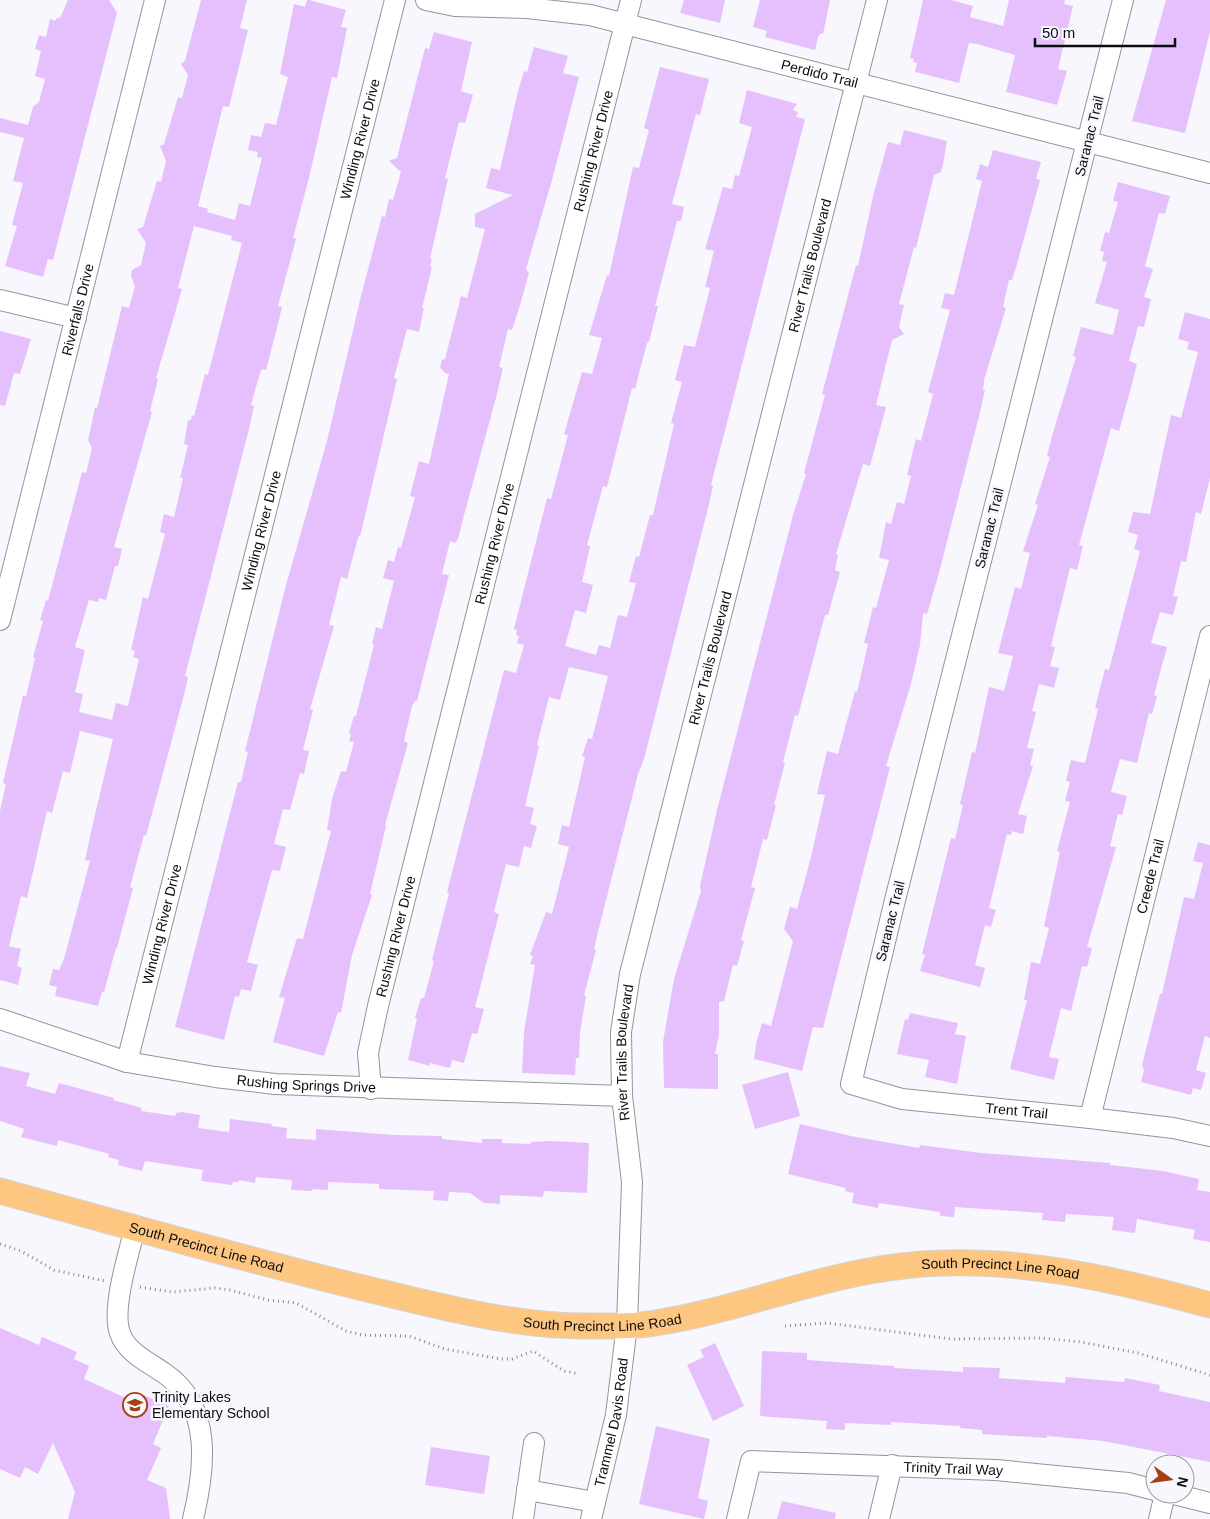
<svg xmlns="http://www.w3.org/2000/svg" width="1210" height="1519" viewBox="0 0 1210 1519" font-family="Helvetica,sans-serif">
<rect width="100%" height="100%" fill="#f7f7fd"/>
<!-- building -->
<g fill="#e5c0fd" fill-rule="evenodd">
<path d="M68,0H109L117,13L53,260L48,259L43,277L5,266L17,226L12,225L23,183L13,181L24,138L0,132V118L28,125L33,107L39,102L45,79L35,76L41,51L35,49L39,35L46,37L50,19L55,21L57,18H60Z"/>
<path d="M201,0H247L240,28L248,30L229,107L223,106L198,206L208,209L207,212L235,220L239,203L250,206L262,158L257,157L258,152L248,150L251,135L261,137L265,123L276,125L288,77L280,74L294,4L305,7L307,0H309L346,10L341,27L347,28L337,78L332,77L309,178L293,238L296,239L278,306L282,307L278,324L266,370L262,369L260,373L251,405L254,406L249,429L185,676L188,677L184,695L146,836L144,835L130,887L133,888L117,948H116L104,992H102L98,1006L55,996L57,987L49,985L53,969L59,970L64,959L90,861L85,860L93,823L113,739L80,731L70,773L63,771L52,813L47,811L27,898L21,896L9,946L21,949L17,966L22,968L18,985L0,980V811L6,784L3,783L23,696H26L35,658L33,657L43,621L40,620L46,600L48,601L82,472L86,473L92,448L88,440L95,408H97L122,306L129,308L135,286L131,276L132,270L141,265L146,243L137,229L143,227L157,181L161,182L166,161L160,146L164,144L178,97L182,98L188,75L181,64L185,61ZM194,226L232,236L231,240L242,243L208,375L205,374L194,416L192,415L191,420H188L184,444L188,445L180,478H183L174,517L164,514L160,532L165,534L148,599L143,597L131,650L135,651L133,657L139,659L128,706L116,703L112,720L79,712L83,694L75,692L85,650L75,647L89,600L98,602L99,598L106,600L115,566H118L122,549L114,547L152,412L150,411L158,379L156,378L182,289L178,288Z"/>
<path d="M684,0H725L720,23L680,13Z"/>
<path d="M760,0H830L823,34L821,33L818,37L815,50L765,37L767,31L753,27Z"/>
<path d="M923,0H951L973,6L970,17L1003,26L1009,0H1065L1064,4L1073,6L1058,69L1067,71L1057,105L1006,92L1015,55L977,44L969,43L959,83L915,72L917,63L913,62L914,59L910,58Z"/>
<path d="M1166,0H1210V32L1185,133L1132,121Z"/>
<path d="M434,32L472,42L461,91L473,95L465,123L459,122L445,178L448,179L430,259H432L430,267H432L422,308H424L419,332L407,329L394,378L397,379L361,533L358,538L347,579L341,577L329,625L334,626L310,709L313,710L303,750L309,751L304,774L300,773L290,810L283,809L274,844L286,847L280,871L272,870L247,962L258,965L251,991L241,989L239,997L235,996L224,1040L175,1027L238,782H241L248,752L245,751L286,585L327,441L361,296L382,216L385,217L389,199L393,200L401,172L389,161L397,158L425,48L429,49Z"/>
<path d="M534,47L568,56L563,73L579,77L552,180L526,269L529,273L520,305L512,330L508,329L499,367L503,368L497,394L463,519L458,539L455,543L450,541L442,574L449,575L417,701H415L412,706L404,741L408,743L385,825L386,826L370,894L372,895L352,955L341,1013L338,1012L324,1056L273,1042L285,998L279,997L297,938L303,939L331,831L327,830L332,799L341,771L346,772L354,742L349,741L351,734L349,733L354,716H356L374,645L372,644L376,627L382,629L394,581L383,578L388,560L394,562L398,547L401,548L415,497L410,496L419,461L429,464L449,374L445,373L440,367L442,360L445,359L461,296L467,298L485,229L475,227V214L513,195L486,188L491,168L500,170L518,91L524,71L527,72Z"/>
<path d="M660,67L709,79L700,115L696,114L672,204L684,207L681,221H677L655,306H658L649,342L647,343L635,389L632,388L607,487L603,486L587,545L590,546L582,582L593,585L586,613L575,610L565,646L596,655L599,645L610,648L618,615L627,617L636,583L629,582L636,556L639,557L650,515H653L674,424L671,423L682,382L675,380L684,345L695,347L710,288L705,287L714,251L705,249L723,187L732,189L735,175L739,176L752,127L739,123L747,90L797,104L793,110L798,112L796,117L805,119L711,485L713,486L709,504L644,759L638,774L599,928L594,949L596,950L584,995L586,996L580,1033L579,1058H576L575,1075L522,1073L524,1032L535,965L530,964L533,956L530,955L546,912L552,914L569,847L558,844L562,825L569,827L585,757L582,756L588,738L592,739L608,676L569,667L560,700L549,697L537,745L539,746L525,806L534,808L530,824L537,826L531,848L524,846L519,867L506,864L494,912L499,914L475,1007L484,1009L477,1034L472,1033L464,1063L452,1060L450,1068L430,1063V1066L408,1060L417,1018H415L421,998H424L434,961L432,960L449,893L447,892L504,670L516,673L524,645L517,643L519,636L516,635L517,630L514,629L547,498L551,499L568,435L564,434L582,372L592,374L602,338L589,335L607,275L609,276L633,167L639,168L649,130L644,128Z"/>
<path d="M904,130L947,141L943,165L941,172L934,175L916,248L914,247L899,304L904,305L899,327L904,334L892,340L876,405L886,407L870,466L863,464L836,554L838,555L835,570L840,572L828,615H825L798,716L795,715L783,762L785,763L774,805H776L767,840L763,839L751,887L755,888L741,940L744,941L737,966L733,965L724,1001L719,1002V1035L715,1054H718V1089L664,1088L663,1042L674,979L701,891L700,886L717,810L793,515L806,474L804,473L825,395L822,394L856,265L858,266L874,192L888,142L900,145Z"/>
<path d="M993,150L1041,162L1036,179L1040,180L1017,264L1012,280H1009L1003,307L1006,308L984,380L983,390H985L980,412L939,573L927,614L923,613L920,645L911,684L886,766L890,767L823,1028L813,1027L802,1071L754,1059L756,1044L762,1023L771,1026L793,941L784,929L790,907L797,909L811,857L825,795L817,794L827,751L838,754L855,691L857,692L868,644L864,643L873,607L876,608L889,560L879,558L886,522L891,524L897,502L904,504L911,476L907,475L916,439L921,441L933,394L928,392L950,310L941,308L945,293L954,295L982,181L976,179L980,164L988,167Z"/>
<path d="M1118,182L1170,196L1165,214L1159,213L1145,266L1153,269L1144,297L1151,299L1144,327L1138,326L1129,361L1137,364L1132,384L1119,431L1111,428L1079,545L1083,546L1077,570L1070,568L1059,613L1051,646L1055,647L1050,666L1059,668L1054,688L1039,684L1032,711L1036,712L1027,748L1034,749L1030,765L1033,766L1018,814L1027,816L1023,834L1012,831L1011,835L1007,834L989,908L996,910L991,927L985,925L975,965L985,968L980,987L920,971L925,955L922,954L951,838L955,839L963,805L960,804L972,752L975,753L989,687L1004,691L1013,656L998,653L1015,587L1021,589L1030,553L1023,551L1038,505L1035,504L1050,457L1047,456L1052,436L1076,357L1073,356L1081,327L1113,335L1119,310L1095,303L1107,262L1102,261L1104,252L1100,251L1105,232L1109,233L1118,202L1113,201Z"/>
<path d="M1185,312L1210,319V478L1201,514L1196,512L1186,562L1181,561L1173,596L1178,597L1173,615L1160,612L1151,643L1167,647L1154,695L1157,696L1152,714L1149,713L1137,763L1120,759L1111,792L1127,796L1122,815L1118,814L1110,846L1116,847L1087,947L1092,948L1087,967L1082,966L1071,1011L1061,1008L1049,1057L1059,1059L1054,1080L1010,1069L1027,1000H1024L1031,962L1040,964L1049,928L1044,926L1060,852L1057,851L1070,802L1065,801L1070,782L1066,781L1071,760L1085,763L1098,709L1095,708L1105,669L1109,670L1140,551L1134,549L1138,535L1128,532L1133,512L1150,514L1171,415L1181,418L1198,352L1187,349L1189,342L1178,339Z"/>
<path d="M0,331L31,339L20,374L14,373L5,406L0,405Z"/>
<path d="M1198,842L1210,845V1038L1205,1036L1196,1070L1206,1073L1201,1090L1193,1088L1191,1095L1141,1082L1144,1070L1142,1065L1160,994H1162L1184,897L1194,899L1203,863L1193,861Z"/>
<path d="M910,1013L958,1023L955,1034L966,1036L957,1084L925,1077L929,1060L897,1054L905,1019L908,1020Z"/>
<path d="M0,1066L30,1073L26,1086L55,1094L59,1083L114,1098L113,1100L142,1108L141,1111L175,1116L176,1113L182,1112L200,1115L198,1128L229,1132L230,1119L272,1124L271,1126L287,1128L286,1138L316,1140V1129L394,1135L442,1136V1139L482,1143V1139H502V1143L531,1144V1142L552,1141L589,1143L587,1193L544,1191L543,1197L500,1195V1204L484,1203L470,1193L449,1192L448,1201L433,1200L434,1191L379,1189V1184L328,1182V1190L312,1189V1191L291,1190L292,1180L256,1177L255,1183L239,1180V1182H233L232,1185L201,1181L203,1170L145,1161L142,1171L118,1165L119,1160L108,1157L109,1154L58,1140L57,1146L21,1137L24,1129L0,1121Z"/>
<path d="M788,1072L800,1116L755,1129L742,1085Z"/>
<path d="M800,1124L851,1136L919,1148L920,1145L981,1153L1110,1163V1165L1163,1171L1199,1179L1197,1190L1210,1192V1242L1193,1239L1195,1230L1137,1219L1135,1233L1112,1230L1114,1217L1066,1214L1065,1222L1042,1220L1043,1213L955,1207L954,1217L940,1216V1212L879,1203L878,1208L852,1203L854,1193L845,1191L846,1188L788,1174Z"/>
<path d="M0,1328L39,1345L42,1337L77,1352L74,1359L89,1366L84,1379L135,1402L139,1393L169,1406L153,1444L161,1448L147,1480L166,1488L170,1519H68L75,1492L53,1443L38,1474L25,1467L20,1478L0,1469Z"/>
<path d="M715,1343L744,1406L713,1421L687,1365L704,1357L700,1350Z"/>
<path d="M762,1351L807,1353V1360L894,1366V1368L963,1372V1367L1000,1368L999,1378L1065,1383L1066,1377L1124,1382L1125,1378L1160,1385L1159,1391L1210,1402V1462L1103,1441L1047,1436V1438L982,1434V1430L960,1428V1426L891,1422V1425L845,1423V1430L826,1429L827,1421L760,1416Z"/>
<path d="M656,1426L710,1439L698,1498L708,1501L704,1519L639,1504Z"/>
<path d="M431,1447L490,1456L484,1494L425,1485Z"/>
<path d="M782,1501L836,1513L835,1519H777Z"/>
</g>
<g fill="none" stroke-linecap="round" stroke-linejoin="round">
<defs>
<g id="minor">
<path id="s1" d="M426,0L455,6L527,8L590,15L1210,173"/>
<path id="s2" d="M1123,0L895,900L851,1084L902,1099L1090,1118L1173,1128L1210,1136"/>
<path d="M0,300L76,318"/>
<path id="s3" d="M0,620L155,0"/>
<path id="s4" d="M0,1019L127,1062L215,1077L275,1084L622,1096"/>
<path id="s5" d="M127,1062L395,0"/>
<path id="s6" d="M371,1089L368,1053L378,1006L631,0"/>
<path id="s7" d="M1090,1118L1210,636"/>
<path d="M135,1228C129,1253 111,1309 120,1333C126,1352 148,1362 164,1373C213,1406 205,1469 193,1519"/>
<path d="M527,1490L595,1502"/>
<path d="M1174,1494L1210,1503"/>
<path d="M523,1519L534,1443"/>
<path id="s8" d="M591,1519L616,1415L627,1325L632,1182L622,1096L621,1032L630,974L877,0"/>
<path id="s9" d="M737,1519L751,1461L996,1470L1128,1483L1155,1490"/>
<path d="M879,1519L892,1465"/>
<path d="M1159,1519L1165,1494"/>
</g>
<g id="major">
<path id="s10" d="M0,1191C118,1223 236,1257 355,1286C431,1304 507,1326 587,1326C609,1326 633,1327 655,1323C739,1310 819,1275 903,1266C1007,1254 1111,1278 1210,1305"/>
</g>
</defs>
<!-- minor casing -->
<use href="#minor" stroke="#949599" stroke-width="22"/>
<!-- major casing -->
<use href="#major" stroke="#d3d3d4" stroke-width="27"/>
<!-- path -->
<g stroke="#89898d" stroke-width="3" stroke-dasharray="1 4" stroke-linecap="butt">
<path d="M0,1244L21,1251L54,1270L105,1281"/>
<path d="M140,1287L172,1292L215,1288L230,1290L268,1300L296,1303L346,1331L362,1335L409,1336L445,1349L501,1359H512L533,1351L564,1371L579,1374"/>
<path d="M785,1326L827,1323L951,1339L1041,1338L1081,1342L1138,1353L1210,1375"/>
</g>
<!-- minor -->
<use href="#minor" stroke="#fff" stroke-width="20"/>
<!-- major -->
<use href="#major" stroke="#fdc782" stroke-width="25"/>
</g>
<!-- icons -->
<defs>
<symbol id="school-ring" viewBox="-11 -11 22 22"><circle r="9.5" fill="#f7f7fd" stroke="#a54014" stroke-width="1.5"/><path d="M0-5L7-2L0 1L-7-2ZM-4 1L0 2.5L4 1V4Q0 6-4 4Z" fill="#a54014"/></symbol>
</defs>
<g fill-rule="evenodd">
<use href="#school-ring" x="121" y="1391" width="28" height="28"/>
</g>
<g text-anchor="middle" stroke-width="5" stroke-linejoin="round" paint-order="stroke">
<!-- street labels -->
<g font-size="14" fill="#0d0d0f" stroke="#f7f7fd">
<text dy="5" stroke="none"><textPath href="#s1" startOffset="402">Perdido Trail</textPath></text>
<text transform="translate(1089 136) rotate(-76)" y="5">Saranac Trail</text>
<text dy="5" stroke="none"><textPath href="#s5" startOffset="952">Winding River Drive</textPath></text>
<text dy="5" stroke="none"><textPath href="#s6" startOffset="966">Rushing River Drive</textPath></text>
<text dy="5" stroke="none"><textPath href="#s8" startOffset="1281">River Trails Boulevard</textPath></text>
<text dy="5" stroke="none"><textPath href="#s3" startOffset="320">Riverfalls Drive</textPath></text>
<text transform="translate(989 528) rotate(-76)" y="5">Saranac Trail</text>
<text dy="5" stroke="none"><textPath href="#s5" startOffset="548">Winding River Drive</textPath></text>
<text dy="5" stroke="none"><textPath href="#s6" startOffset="561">Rushing River Drive</textPath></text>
<text dy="5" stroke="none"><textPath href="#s8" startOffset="876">River Trails Boulevard</textPath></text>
<text dy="5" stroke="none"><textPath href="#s7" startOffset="249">Creede Trail</textPath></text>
<text transform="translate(890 921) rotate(-76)" y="5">Saranac Trail</text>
<text dy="5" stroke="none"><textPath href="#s5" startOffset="142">Winding River Drive</textPath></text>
<text dy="5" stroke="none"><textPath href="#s6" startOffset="156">Rushing River Drive</textPath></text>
<text dy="5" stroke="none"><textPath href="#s8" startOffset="471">River Trails Boulevard</textPath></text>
<text dy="5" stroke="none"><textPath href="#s4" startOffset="315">Rushing Springs Drive</textPath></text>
<text dy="5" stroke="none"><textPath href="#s2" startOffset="1286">Trent Trail</textPath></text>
<text dy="5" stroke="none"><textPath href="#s10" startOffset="214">South Precinct Line Road</textPath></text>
<text dy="5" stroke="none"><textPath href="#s10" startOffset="1024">South Precinct Line Road</textPath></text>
<text dy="5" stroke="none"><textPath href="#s10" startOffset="619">South Precinct Line Road</textPath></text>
<text dy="5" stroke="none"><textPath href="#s8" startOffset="99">Trammel Davis Road</textPath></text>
<text dy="5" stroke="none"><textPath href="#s9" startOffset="262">Trinity Trail Way</textPath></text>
</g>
<!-- poi labels -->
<g font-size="14" fill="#0d0d0f" stroke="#f7f7fd" text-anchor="start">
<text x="152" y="1402">Trinity Lakes<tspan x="152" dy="16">Elementary School</tspan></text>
</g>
</g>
<!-- north arrow -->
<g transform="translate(1170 1479) rotate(104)"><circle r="24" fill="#f7f7fd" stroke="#99999e"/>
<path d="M0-4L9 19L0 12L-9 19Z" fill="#a54014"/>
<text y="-8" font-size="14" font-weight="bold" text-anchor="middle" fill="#0d0d0f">N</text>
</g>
<!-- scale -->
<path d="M1035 38v8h140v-8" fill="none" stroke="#0d0d0f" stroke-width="2.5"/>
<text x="1042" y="38" font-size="15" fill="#0d0d0f" stroke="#f7f7fd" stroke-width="4" paint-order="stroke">50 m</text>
</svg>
